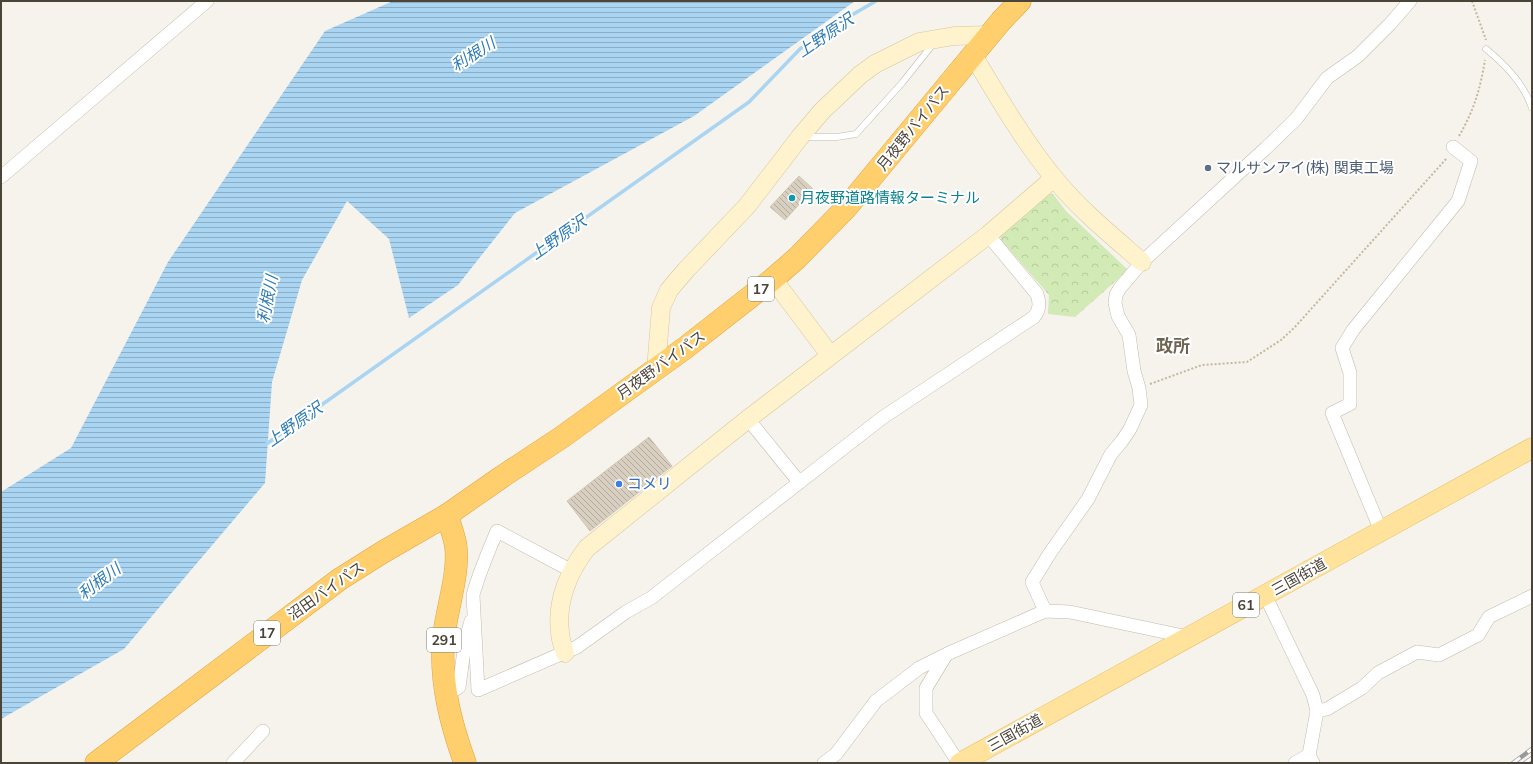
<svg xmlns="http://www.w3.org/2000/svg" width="1533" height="764" viewBox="0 0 1533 764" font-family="Mulish,'Noto Sans JP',sans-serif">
<defs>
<pattern id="forest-crowns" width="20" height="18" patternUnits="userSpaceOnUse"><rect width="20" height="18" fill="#d2eab5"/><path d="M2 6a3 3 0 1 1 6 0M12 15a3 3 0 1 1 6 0" fill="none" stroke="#b6ca9c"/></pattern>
<pattern id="water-rules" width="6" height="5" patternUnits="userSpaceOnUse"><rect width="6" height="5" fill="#a9d4f2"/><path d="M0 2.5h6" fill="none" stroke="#8caec5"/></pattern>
<pattern id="building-back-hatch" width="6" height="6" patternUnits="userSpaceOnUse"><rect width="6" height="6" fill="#d8cfc1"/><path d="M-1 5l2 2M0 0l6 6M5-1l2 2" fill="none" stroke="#b1aa9e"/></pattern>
</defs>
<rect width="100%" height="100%" fill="#f6f3ec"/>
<!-- forest -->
<path fill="url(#forest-crowns)" d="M1049,194H1053L1066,211L1128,270L1075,317L1048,314L1049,295L1001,240L1000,233Z"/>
<!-- water -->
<path fill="url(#water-rules)" d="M393,1H855L694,116L515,213L458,285L409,318L389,239L347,201L302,280L272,382L265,483L124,649L1,719V492L71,448L168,262L325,31Z"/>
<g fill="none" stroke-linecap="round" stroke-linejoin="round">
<!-- stream -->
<path stroke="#a9d4f2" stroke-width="3.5" d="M265,445L749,102L800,49L838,23L876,1"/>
</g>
<!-- building -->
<g fill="url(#building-back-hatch)" stroke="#d3c7b4">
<path d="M799,176L813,189L785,220L770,207Z"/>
<path d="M649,437L672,466L590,531L567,501Z"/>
</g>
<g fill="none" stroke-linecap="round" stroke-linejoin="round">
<defs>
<g id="lane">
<path d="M1486,49C1506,65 1524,84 1532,108"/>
<path d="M804,137H837L856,134L902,83L933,44"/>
</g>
<g id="street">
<path d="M1,177L207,1"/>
<path d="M748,419L799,482"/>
<path d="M1381,531L1332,413L1350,404V373L1342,348L1353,330L1458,201L1471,161L1453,147"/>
<path d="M572,571L497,531C488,552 479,573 473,595L478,690L577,647L626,612L651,598L882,418L1034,317C1040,310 1040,303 1037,294L988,235"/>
<path d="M1265,595L1313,695L1317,711L1309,755L1313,763"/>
<path d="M1045,611L1032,582L1050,553L1088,499L1111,454L1122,441L1130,429L1141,405L1139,388L1134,371L1129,335L1118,316L1115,303L1116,295L1120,288L1142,262L1266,148L1296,119L1327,78L1358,56L1390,24L1410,1"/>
<path d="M946,655L926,688V713L959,763"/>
<path d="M446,695L459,687L465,643L471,621"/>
<path d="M1317,711L1327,709L1362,688L1378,673L1417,652L1439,655L1478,635L1489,617L1532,596"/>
<path d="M233,763L263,731"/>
<path d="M824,763L836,754L876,701L919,668L947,654L1045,611L1070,612L1188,637"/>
<path d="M1295,763L1309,755"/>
</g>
<g id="secondary">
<path d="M973,55C998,97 1023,140 1054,178C1079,209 1111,235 1142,262"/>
<path d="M773,279L830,355"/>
<path d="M656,369L661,308L669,290L686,270L747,206L800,137L822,111L860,75L875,64L919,42L954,36L989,35"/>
<path d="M565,653C563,646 560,639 560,632C556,601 569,571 587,548L748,419L988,235L1054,178"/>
</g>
<path id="primary" d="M960,763L1532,448"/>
<g id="highway">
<path d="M447,515C450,526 455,537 456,548C459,577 445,613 443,644C441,686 451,724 465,763"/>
<path d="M96,763L340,579L383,552L447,515L503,476L562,437L685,348L773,279L797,258L847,207L1001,21L1020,1"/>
</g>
</defs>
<!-- lane casing -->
<use href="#lane" stroke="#c2bbae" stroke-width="7"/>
<!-- street casing -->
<use href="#street" stroke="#c2bbae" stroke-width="14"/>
<!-- secondary casing -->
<use href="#secondary" stroke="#d6c79b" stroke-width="19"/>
<!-- primary casing -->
<use href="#primary" stroke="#e6c16a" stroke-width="21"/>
<!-- highway casing -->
<use href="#highway" stroke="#e0a43c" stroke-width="23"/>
<!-- path -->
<g stroke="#c4b79f" stroke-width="2" stroke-dasharray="2 2" stroke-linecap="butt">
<path d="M1472,1L1486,40"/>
<path d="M1459,136C1474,110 1480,90 1485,60"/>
<path d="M1150,384L1202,365L1247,362L1281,340L1294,328L1447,158"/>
</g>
<!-- lane -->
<use href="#lane" stroke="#fff" stroke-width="6"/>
<!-- street -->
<use href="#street" stroke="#fff" stroke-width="13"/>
<!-- secondary -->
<use href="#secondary" stroke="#fff3cd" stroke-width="18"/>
<!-- primary -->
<use href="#primary" stroke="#ffe39c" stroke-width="20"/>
<!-- highway -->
<use href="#highway" stroke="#ffcf6e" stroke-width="22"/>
<defs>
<g id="rail">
<path d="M1513,763L1532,749"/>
<path d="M1525,763L1532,758"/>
</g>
</defs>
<!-- rail casing -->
<use href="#rail" stroke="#9a9a9a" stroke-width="4.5"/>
<!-- rail -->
<use href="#rail" stroke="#fff" stroke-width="3" stroke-dasharray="9" stroke-linecap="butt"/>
</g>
<!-- markers -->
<circle fill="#5c6f8a" stroke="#fff" stroke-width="1.5" cx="1208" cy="168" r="4"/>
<circle fill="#0f9aa8" stroke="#fff" stroke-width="1.5" cx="792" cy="198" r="4"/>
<circle fill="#3f7fe0" stroke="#fff" stroke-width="1.5" cx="619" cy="484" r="4"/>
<g text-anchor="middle" stroke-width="4" stroke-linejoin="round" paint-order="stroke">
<!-- shield labels -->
<g fill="#fff" stroke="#817c74" stroke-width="1">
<rect x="748" y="277" width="26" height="24" rx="3"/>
<rect x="1233" y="593" width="26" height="24" rx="3"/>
<rect x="254" y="621" width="26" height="24" rx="3"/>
<rect x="427" y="628" width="34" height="24" rx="3"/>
</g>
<g font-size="14" font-weight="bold" fill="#4b4439">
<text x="761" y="294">17</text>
<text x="1246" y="610">61</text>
<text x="267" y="638">17</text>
<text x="444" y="645">291</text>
</g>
<!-- street labels -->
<g font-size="15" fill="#4b4439" stroke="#fff">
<text transform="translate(913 128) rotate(-51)" y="5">月夜野バイパス</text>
<text transform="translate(661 365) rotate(-36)" y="5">月夜野バイパス</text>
<text transform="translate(1299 577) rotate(-29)" y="5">三国街道</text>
<text transform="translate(326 591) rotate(-35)" y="5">沼田バイパス</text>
<text transform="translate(1015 733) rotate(-29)" y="5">三国街道</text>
</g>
<!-- service labels -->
<g font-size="15" fill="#4e5e75" stroke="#fff" text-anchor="start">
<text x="1216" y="173">マルサンアイ(株) 関東工場</text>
</g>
<!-- culture labels -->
<g font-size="15" fill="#0d838f" stroke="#fff" text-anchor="start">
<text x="800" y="203">月夜野道路情報ターミナル</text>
</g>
<!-- shop labels -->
<g font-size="15" fill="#366cbe" stroke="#fff" text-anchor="start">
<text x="627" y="489">コメリ</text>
</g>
<!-- water labels -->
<g font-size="16" font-style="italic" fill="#2e7ab2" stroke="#fff">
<text transform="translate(825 35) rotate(-34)" y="6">上野原沢</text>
<text transform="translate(473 54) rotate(-32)" y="6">利根川</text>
<text transform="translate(558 237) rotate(-35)" y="6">上野原沢</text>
<text transform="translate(267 299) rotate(-79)" y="6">利根川</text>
<text transform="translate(294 424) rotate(-35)" y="6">上野原沢</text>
<text transform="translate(99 581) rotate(-37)" y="6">利根川</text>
</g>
<!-- quarter labels -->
<g font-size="17" font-weight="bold" fill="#6e6250" stroke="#fff">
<text x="1173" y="352">政所</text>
</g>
</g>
<!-- border -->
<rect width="1533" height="764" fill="none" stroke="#4b4439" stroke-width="4"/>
</svg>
